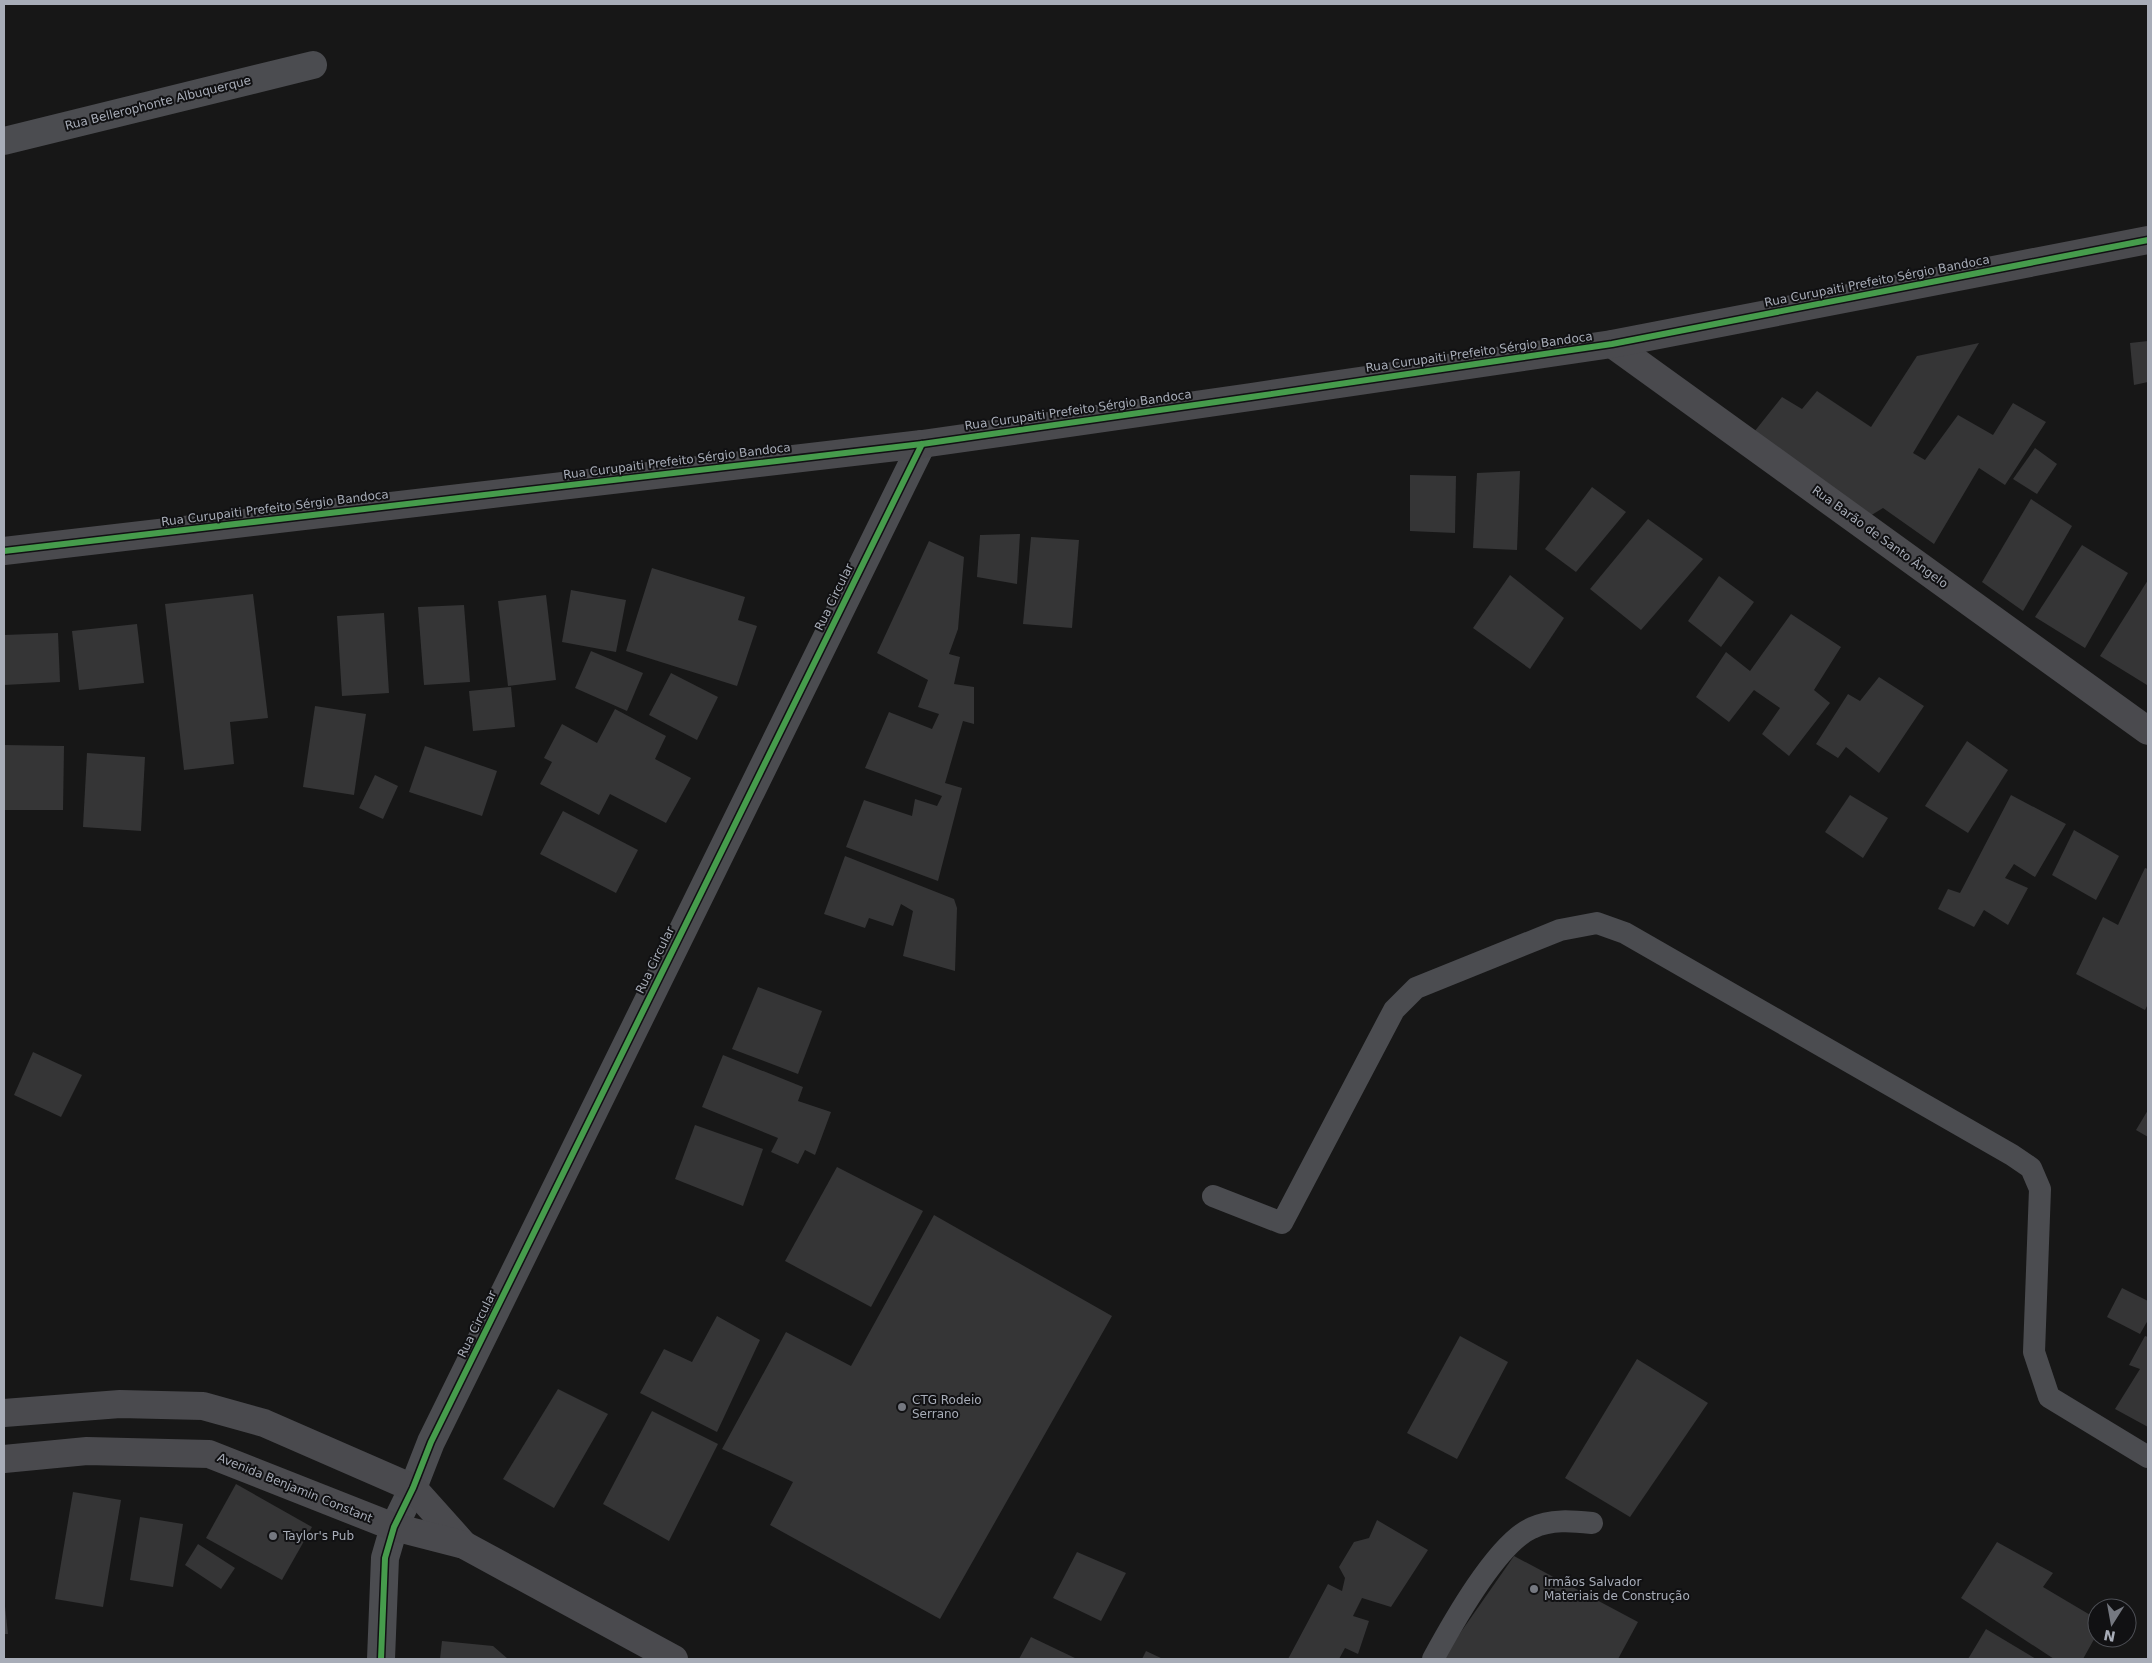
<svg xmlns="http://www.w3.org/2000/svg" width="2152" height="1663" viewBox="0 0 2152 1663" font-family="'DejaVu Sans',sans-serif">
<rect width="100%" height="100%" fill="#171717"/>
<!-- building -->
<g fill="#353536">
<path d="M2148,341V382L2134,385L2130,343Z"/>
<path d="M1979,343L1913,453L1925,460L1958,415L1993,435L2013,403L2046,422L2005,485L1979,468L1934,544L1883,508L1870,516L1754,432L1782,397L1802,409L1817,391L1871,427L1917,356Z"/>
<path d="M2035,448L2057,464L2037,494L2013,479Z"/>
<path d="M1520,471L1517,550L1473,548L1477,473Z"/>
<path d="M1410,475L1456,476L1455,533L1410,531Z"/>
<path d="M1592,487L1626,512L1576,572L1545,549Z"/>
<path d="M2031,499L2072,526L2023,611L1982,582Z"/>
<path d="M1648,519L1703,559L1641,630L1590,589Z"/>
<path d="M1020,534L1017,584L977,577L980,535Z"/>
<path d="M1031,537L1079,540L1072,628L1023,624Z"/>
<path d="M929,541L964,557L958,629L949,654L960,657L954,684L974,687V724L963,721L945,783L962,788L938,881L846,847L864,800L912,816L915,799L937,806L942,796L865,768L889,712L932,729L939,714L918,707L928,680L877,653Z"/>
<path d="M2082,545L2128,573L2085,648L2035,617Z"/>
<path d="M652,568L745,597L738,620L757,626L737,686L626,651Z"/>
<path d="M1510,575L1564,618L1530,669L1473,628Z"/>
<path d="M1719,576L1754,602L1721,647L1688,621Z"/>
<path d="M2148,580V683L2147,685L2100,656Z"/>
<path d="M571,590L626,600L616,652L562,642Z"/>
<path d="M253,594L268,718L230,722L234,764L184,770L165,604Z"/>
<path d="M546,595L556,680L508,686L498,601Z"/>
<path d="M464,605L470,682L424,685L418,607Z"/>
<path d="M384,613L389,693L342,696L337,616Z"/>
<path d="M1791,614L1841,647L1814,690L1830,703L1789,756L1762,734L1780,708L1754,690L1729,722L1696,697L1726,652L1750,671Z"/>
<path d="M137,624L144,683L79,690L72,631Z"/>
<path d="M58,633L60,682L4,685V635Z"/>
<path d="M591,651L643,673L627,711L575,688Z"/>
<path d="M671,673L718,697L697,740L649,715Z"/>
<path d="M1879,677L1924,706L1879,773L1846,747L1838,758L1816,744L1848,694L1860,701Z"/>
<path d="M511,687L515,727L473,731L469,691Z"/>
<path d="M315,706L366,714L354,795L303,787Z"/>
<path d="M615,709L666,736L655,759L691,778L666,823L610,794L599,815L540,784L552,762L544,758L562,724L597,743Z"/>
<path d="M1967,741L2008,770L1968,833L1925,806Z"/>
<path d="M4,745L64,746L63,810H4Z"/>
<path d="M425,746L497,771L482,816L409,792Z"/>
<path d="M87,753L145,757L141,831L83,827Z"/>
<path d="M375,775L398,786L383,819L359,808Z"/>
<path d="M1850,795L1888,818L1863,858L1825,832Z"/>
<path d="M2011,795L2066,824L2035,877L2014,864L2005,878L2028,888L2008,925L1984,910L1974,927L1938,909L1948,889L1960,893Z"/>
<path d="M563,811L638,850L616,893L540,854Z"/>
<path d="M2074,830L2119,856L2096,900L2052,875Z"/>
<path d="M845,856L954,899L957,908L955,971L903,956L913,911L901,904L893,926L869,918L865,928L824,914Z"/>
<path d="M2145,868L2148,869V1004L2145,1010L2076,974L2103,917L2118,925Z"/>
<path d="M758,987L822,1011L798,1074L732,1049Z"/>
<path d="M33,1052L82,1075L61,1117L14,1095Z"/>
<path d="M723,1055L803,1087L798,1101L831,1112L815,1155L805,1150L798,1164L771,1152L778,1138L702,1107Z"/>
<path d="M2148,1110V1137L2136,1130Z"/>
<path d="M695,1125L763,1149L743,1206L675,1179Z"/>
<path d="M837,1167L923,1211L871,1307L785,1261Z"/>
<path d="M934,1215L1112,1316L940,1619L770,1525L793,1482L722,1449L786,1332L851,1366Z"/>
<path d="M2122,1288L2148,1301V1320L2140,1334L2107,1317Z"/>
<path d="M717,1316L760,1340L717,1432L640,1393L664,1349L692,1362Z"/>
<path d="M1460,1336L1508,1362L1457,1459L1407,1433Z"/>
<path d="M2145,1336L2148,1337V1427L2115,1409L2140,1369L2129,1365Z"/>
<path d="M1637,1359L1708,1403L1630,1517L1565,1478Z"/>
<path d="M558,1389L608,1414L554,1508L503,1479Z"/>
<path d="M652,1411L718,1444L669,1541L603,1504Z"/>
<path d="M236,1484L312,1527L282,1580L206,1538Z"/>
<path d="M73,1492L121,1500L103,1607L55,1599Z"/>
<path d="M140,1517L183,1524L173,1587L130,1580Z"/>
<path d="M1377,1520L1428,1550L1391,1607L1362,1598L1353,1616L1369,1621L1358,1654L1345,1648L1339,1659H1288L1328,1584L1342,1591L1345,1578L1339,1567L1354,1542L1369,1538Z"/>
<path d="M1997,1542L2053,1573L2043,1587L2097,1619V1634L2083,1659H2054L1961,1598Z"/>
<path d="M198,1544L235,1568L221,1589L185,1565Z"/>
<path d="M1077,1552L1126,1573L1101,1621L1053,1598Z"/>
<path d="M1514,1556L1638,1622L1618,1659H1442Z"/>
<path d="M4,1597L8,1634H4Z"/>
<path d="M1986,1629L2036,1659H1968Z"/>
<path d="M1031,1637L1077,1659H1019Z"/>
<path d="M442,1641L493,1646L508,1659H440Z"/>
<path d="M1146,1651L1163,1659H1142Z"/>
</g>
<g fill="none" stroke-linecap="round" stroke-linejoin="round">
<!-- lane -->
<g stroke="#4b4c50" stroke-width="22">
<path d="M1213,1196L1282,1223L1394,1010L1416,988L1560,930L1597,923L1625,933L2012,1155L2031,1168L2040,1189L2034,1352L2049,1397L2148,1457"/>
<path d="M1433,1659C1451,1626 1497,1543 1532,1528C1551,1519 1572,1521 1592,1523"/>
</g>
<!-- street -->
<g stroke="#4b4c50" stroke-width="28">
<path d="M4,141L313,65"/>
<path d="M381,1659L385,1558L394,1527L413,1488L431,1442L922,444"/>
</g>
<!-- secondary -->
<g stroke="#4a4a4e" stroke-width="28">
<path d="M1612,344L2148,731"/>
<path d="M4,551L922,444L1251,397L1612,344L2148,240"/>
<path d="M4,1413L120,1404L203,1406L264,1423L413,1488L464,1545"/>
<path d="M4,1459L87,1451L209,1454L394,1527L464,1545L674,1659"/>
</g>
<defs>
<g id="cycleway">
<path d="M4,551L922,444L1251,397L1612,344L2148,240"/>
<path d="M381,1659L385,1558L394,1527L413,1488L431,1442L922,444"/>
</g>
</defs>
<!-- cycleway casing -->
<use href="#cycleway" stroke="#111113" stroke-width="9"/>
<!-- cycleway -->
<use href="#cycleway" stroke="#469c4c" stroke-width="6"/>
</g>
<!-- markers -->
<g fill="#757880" stroke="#111113" stroke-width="2">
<circle cx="902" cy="1407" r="5"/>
<circle cx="273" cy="1536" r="5"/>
<circle cx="1534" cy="1589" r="5"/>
</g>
<g text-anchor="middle" stroke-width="4" stroke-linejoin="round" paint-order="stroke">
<!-- street labels -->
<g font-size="12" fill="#a8adb8" stroke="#111113">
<text transform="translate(158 103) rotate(-14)" y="4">Rua Bellerophonte Albuquerque</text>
<text transform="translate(1877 281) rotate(-11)" y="4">Rua Curupaiti Prefeito Sérgio Bandoca</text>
<text transform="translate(1479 352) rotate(-8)" y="4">Rua Curupaiti Prefeito Sérgio Bandoca</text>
<text transform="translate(1078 410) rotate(-8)" y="4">Rua Curupaiti Prefeito Sérgio Bandoca</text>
<text transform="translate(677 461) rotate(-7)" y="4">Rua Curupaiti Prefeito Sérgio Bandoca</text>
<text transform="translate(275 508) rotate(-7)" y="4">Rua Curupaiti Prefeito Sérgio Bandoca</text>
<text transform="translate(1880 537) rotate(36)" y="4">Rua Barão de Santo Ângelo</text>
<text transform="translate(834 597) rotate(-64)" y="4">Rua Circular</text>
<text transform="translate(655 960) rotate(-64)" y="4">Rua Circular</text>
<text transform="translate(477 1324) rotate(-64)" y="4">Rua Circular</text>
<text transform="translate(295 1488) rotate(22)" y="4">Avenida Benjamin Constant</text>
</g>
<!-- poi labels -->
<g font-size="12" fill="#a8adb8" stroke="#111113" text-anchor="start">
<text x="912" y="1404">CTG Rodeio<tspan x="912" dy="14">Serrano</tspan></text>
<text x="283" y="1540">Taylor's Pub</text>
<text x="1544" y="1586">Irmãos Salvador<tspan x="1544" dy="14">Materiais de Construção</tspan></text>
</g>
</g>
<!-- border -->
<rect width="2152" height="1663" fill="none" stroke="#a8adb8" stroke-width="10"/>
<!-- north arrow -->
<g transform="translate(2112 1623) rotate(191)"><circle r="24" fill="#111113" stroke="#4d4f55"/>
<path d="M0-4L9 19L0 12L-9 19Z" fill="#757880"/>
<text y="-8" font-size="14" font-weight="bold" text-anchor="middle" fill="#a8adb8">N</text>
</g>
</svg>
